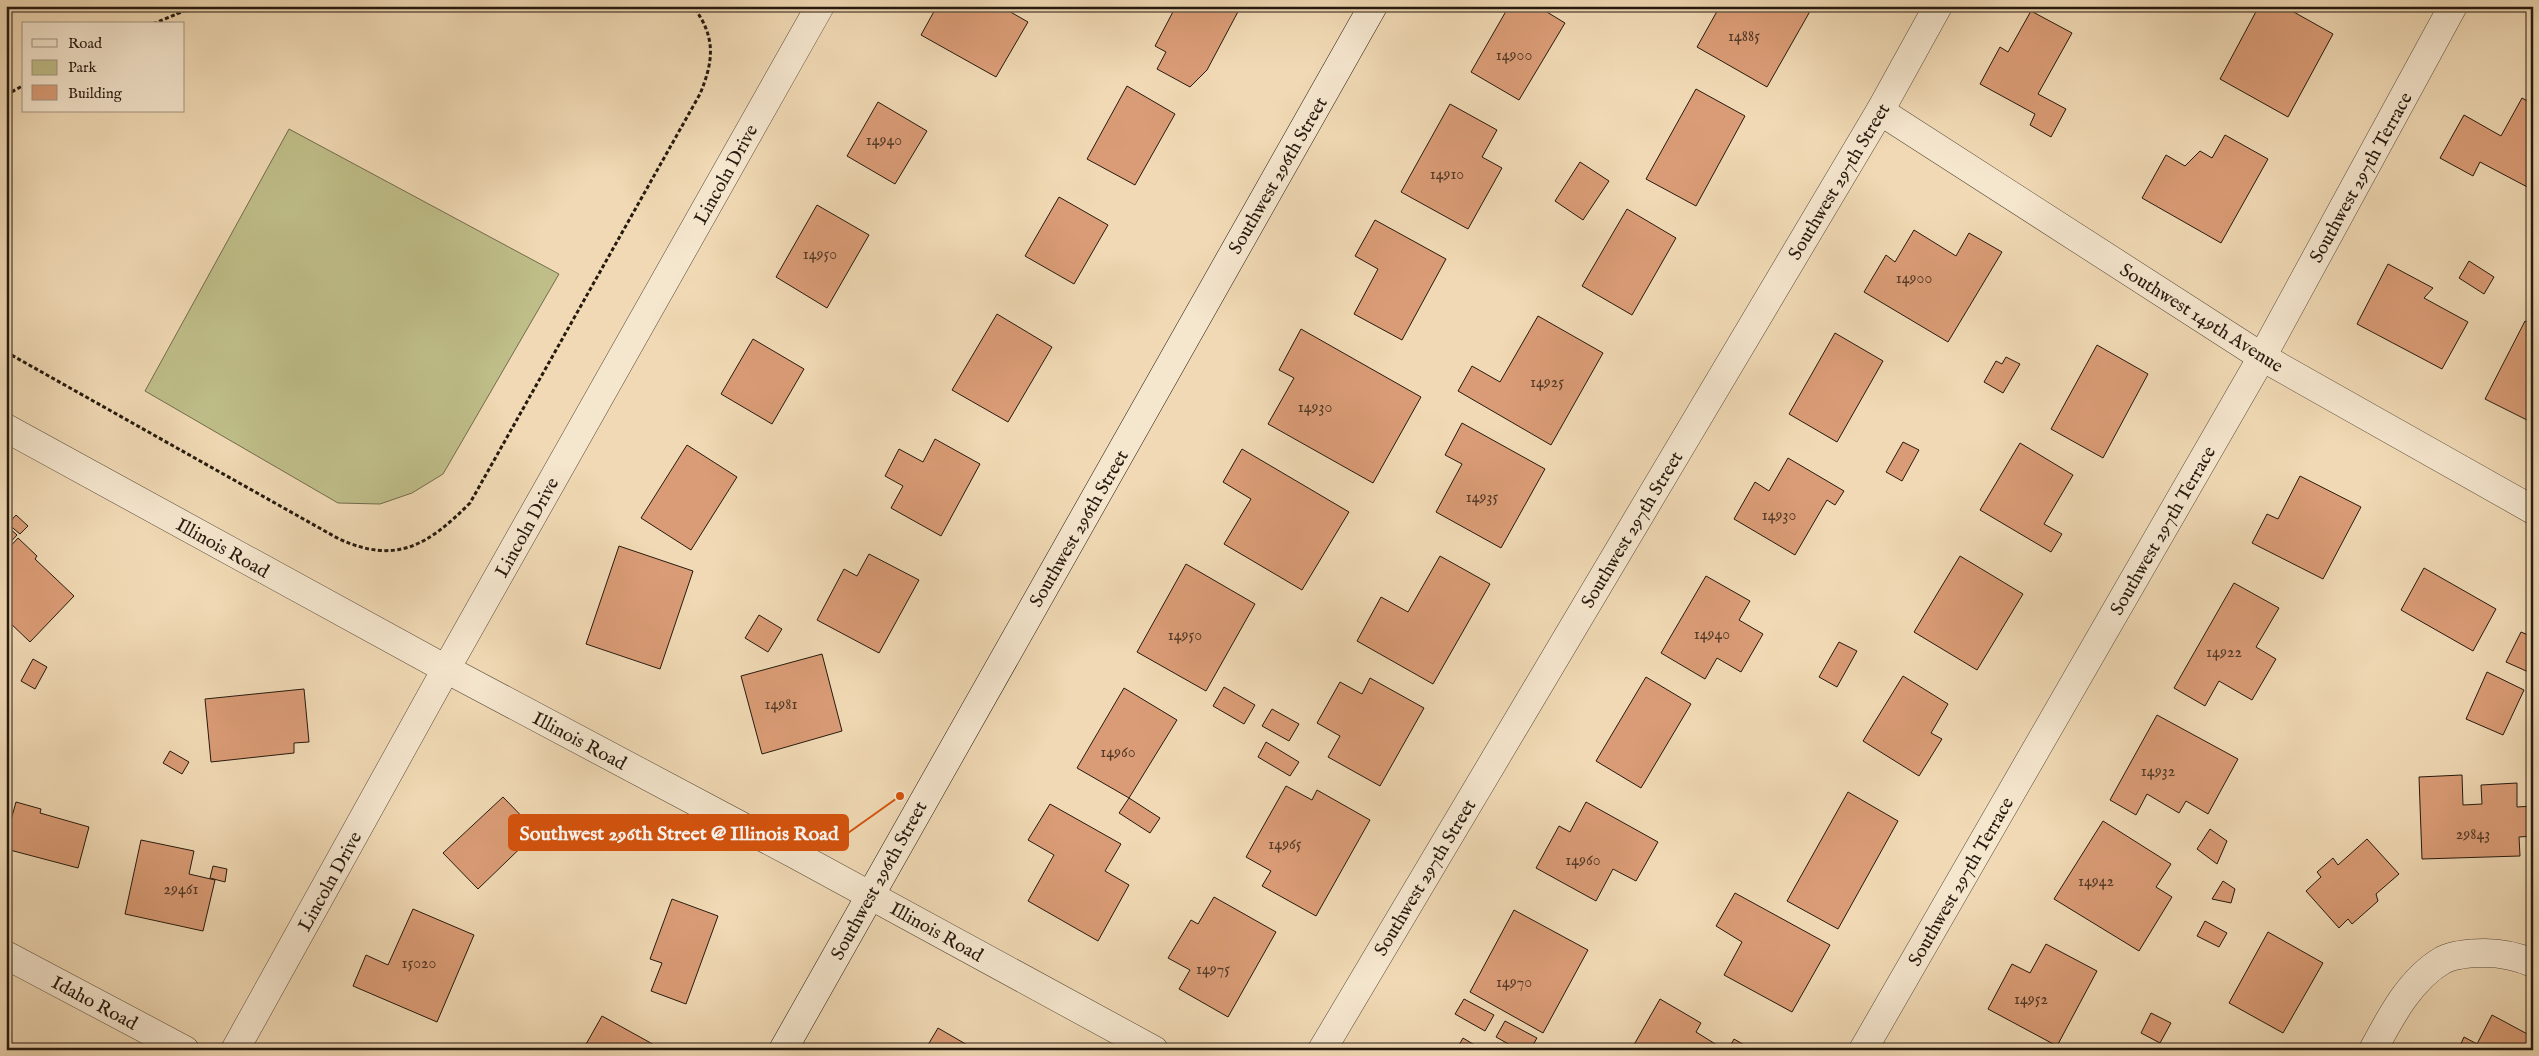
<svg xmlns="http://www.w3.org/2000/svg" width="2539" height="1056" viewBox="0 0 2539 1056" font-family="'IM FELL English',serif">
<rect width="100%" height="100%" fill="#f0d9b4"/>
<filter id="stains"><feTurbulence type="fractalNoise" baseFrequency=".004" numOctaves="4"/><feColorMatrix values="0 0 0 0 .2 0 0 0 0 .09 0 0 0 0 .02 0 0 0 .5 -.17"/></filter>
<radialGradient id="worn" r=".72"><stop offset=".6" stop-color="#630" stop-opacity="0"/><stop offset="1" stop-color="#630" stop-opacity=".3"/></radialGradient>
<!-- green -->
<path fill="#bfbe89" stroke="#726c4c" d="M289,129L559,274L443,474L412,493L380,504L338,503L145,391Z"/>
<!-- building -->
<g fill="#da9c76" stroke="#261a0e">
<path d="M937,6H1000L1028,22L996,77L921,35Z"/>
<path d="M1176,6H1241L1207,70L1190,87L1157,69L1166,52L1155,46Z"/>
<path d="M1509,6H1537L1565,23L1519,100L1471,72Z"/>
<path d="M1720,6H1813L1767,87L1697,47Z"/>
<path d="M2259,6H2283L2333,34L2288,117L2220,79Z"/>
<path d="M2031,11L2072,33L2038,94L2066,109L2051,137L2030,125L2035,114L1980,84L2000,47L2008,52Z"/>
<path d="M1127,86L1175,114L1135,185L1087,159Z"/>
<path d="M1696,89L1745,116L1696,206L1646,179Z"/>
<path d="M2522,98L2533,104V190L2480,162L2473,176L2440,158L2464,115L2501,136Z"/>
<path d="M878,102L927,131L895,184L847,156Z"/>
<path d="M1450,104L1497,130L1482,157L1502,168L1468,229L1401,192Z"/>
<path d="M2225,135L2268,159L2221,243L2142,198L2166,155L2185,166L2200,151L2212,158Z"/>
<path d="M1580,162L1609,181L1583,220L1555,201Z"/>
<path d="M1059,197L1108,225L1074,284L1025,256Z"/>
<path d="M817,205L869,235L827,308L776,277Z"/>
<path d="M1627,209L1676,238L1632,315L1582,286Z"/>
<path d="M1375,220L1446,259L1402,340L1354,314L1378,269L1355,256Z"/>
<path d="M1914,230L1956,256L1969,233L2002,252L1948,342L1864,292L1886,255L1895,262Z"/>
<path d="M2469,261L2494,277L2484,294L2459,278Z"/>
<path d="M2388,264L2433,288L2424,298L2468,322L2442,369L2357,324Z"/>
<path d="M997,314L1052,347L1008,422L952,390Z"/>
<path d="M1538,316L1603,353L1551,445L1458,391L1472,366L1500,382Z"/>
<path d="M2525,321L2533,325V423L2485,399Z"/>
<path d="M1301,329L1421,397L1373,483L1268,424L1294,378L1279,370Z"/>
<path d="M1835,333L1883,361L1837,442L1789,414Z"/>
<path d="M753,339L804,369L772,424L721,394Z"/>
<path d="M2097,345L2148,374L2103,458L2051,429Z"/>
<path d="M2006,357L2020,364L2003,393L1984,382L1996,361L2002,364Z"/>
<path d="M1462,423L1545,469L1501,548L1436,512L1462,464L1445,455Z"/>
<path d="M935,439L980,464L941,536L891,508L903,486L885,476L899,449L923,462Z"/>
<path d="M1903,442L1919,450L1902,481L1886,472Z"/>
<path d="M2020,443L2073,475L2044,524L2062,534L2051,552L1980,510Z"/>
<path d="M687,445L737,477L691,550L641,518Z"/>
<path d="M1242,449L1349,512L1302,590L1224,544L1251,499L1223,482Z"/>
<path d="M1788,458L1844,491L1835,505L1827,500L1795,555L1734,519L1755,482L1769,491Z"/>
<path d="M2300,476L2361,507L2323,579L2252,543L2267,514L2278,519Z"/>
<path d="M16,515L28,526L20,534L8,524Z"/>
<path d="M6,525L17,535L6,547Z"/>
<path d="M18,538L37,556L35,559L74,596L30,642L6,619V551Z"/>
<path d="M619,546L693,571L660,669L586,644Z"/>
<path d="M869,554L919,580L879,653L817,620L844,569L857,576Z"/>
<path d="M1440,556L1490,584L1433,684L1357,641L1381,597L1408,612Z"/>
<path d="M1960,556L2023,594L1977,670L1914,632Z"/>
<path d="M1186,564L1255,604L1206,691L1137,652Z"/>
<path d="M2424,568L2496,609L2473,651L2401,610Z"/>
<path d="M1706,576L1750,601L1739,620L1763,634L1741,672L1717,658L1705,679L1661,653Z"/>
<path d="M2234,583L2279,608L2256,647L2276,659L2252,700L2219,681L2205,706L2174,688Z"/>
<path d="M759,615L782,629L768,652L745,638Z"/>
<path d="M2521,632L2533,637V674L2506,662Z"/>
<path d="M1839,642L1857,651L1837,687L1819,677Z"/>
<path d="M822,654L842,731L762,754L741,676Z"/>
<path d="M33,659L47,667L35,689L21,681Z"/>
<path d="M2487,672L2524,690L2503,735L2466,719Z"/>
<path d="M1903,676L1948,704L1931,733L1942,739L1919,776L1863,741Z"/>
<path d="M1646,677L1691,704L1641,788L1596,761Z"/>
<path d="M1370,678L1424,708L1380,786L1328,757L1340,736L1317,723L1340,682L1362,694Z"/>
<path d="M1224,687L1255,705L1244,724L1213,706Z"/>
<path d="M1124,688L1177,720L1129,798L1077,768Z"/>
<path d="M304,689L309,742L294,743V753L211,762L205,699Z"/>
<path d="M1272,709L1299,724L1289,741L1262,726Z"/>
<path d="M2157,715L2238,759L2208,814L2186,801L2179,813L2147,794L2136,815L2110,800Z"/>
<path d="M1266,742L1299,762L1290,776L1258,757Z"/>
<path d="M170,751L189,762L182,774L163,763Z"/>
<path d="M2462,775L2463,805L2482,804L2481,785L2517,783V807L2533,806V836L2519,837L2520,856L2422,859L2419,777Z"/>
<path d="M1286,786L1312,800L1317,790L1370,820L1316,916L1262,886L1271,871L1246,857Z"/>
<path d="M1848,792L1898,821L1838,929L1787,901Z"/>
<path d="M503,797L537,832L478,889L443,853Z"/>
<path d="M1129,798L1160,818L1150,833L1119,813Z"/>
<path d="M16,802L41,809L40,813L89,827L78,868L6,849V838Z"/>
<path d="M1586,802L1658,842L1636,881L1613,869L1596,901L1536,868L1559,826L1570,832Z"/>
<path d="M1050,804L1121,844L1105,871L1129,885L1098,941L1028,901L1054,855L1028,840Z"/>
<path d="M2103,821L2171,864L2156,887L2172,897L2139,951L2054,899Z"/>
<path d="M2210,829L2227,841L2217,864L2197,849Z"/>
<path d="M2367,839L2399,874L2376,894L2378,901L2352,924L2348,919L2339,928L2306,891L2321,877L2317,872L2333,858L2338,865Z"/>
<path d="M141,840L194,851L189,874L215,880L203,931L125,914Z"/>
<path d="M213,866L227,869L225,882L210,878Z"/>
<path d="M2223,881L2235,889L2231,903L2212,899Z"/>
<path d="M1735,893L1830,945L1792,1012L1724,975L1742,942L1716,926Z"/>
<path d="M1214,897L1276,932L1228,1017L1179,989L1190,970L1168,958L1191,920L1198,924Z"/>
<path d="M672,899L718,916L686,1004L651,991L662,963L650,959Z"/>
<path d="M413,909L474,935L437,1022L353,986L366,955L388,965Z"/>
<path d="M1514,910L1588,950L1543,1033L1470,992Z"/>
<path d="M2205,921L2227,933L2219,947L2197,936Z"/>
<path d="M2268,932L2323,963L2283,1033L2229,1003Z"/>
<path d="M2046,944L2097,971L2057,1046L1988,1009L2012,964L2030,973Z"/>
<path d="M1464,999L1494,1015L1485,1031L1455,1014Z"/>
<path d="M1660,999L1701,1023L1696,1032L1725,1050H1631Z"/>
<path d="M2151,1013L2171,1023L2160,1043L2141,1033Z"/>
<path d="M2492,1015L2533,1037V1050H2458L2464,1037L2477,1044Z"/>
<path d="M602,1016L658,1047L656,1050H593L585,1046Z"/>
<path d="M1505,1021L1537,1038L1530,1050H1519L1496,1037Z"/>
<path d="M938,1028L976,1050H925Z"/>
<path d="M1463,1038L1483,1050H1456Z"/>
<path d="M1734,1039L1753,1050H1728Z"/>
</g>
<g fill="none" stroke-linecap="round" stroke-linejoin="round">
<defs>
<g id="street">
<path d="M1880,111L2262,357L2533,510"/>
<path d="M6,428L446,669L796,855L1154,1050"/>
<path d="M6,955L185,1050"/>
<path d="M235,1050L446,669L820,6"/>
<path d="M1322,1050L1880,111L1938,6"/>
<path d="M1863,1050L2262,357L2453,6"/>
<path d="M2373,1050C2390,1018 2410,979 2443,960C2455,954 2471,953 2485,953C2503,953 2516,956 2533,963"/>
</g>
<path id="secondary" d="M783,1050L1373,6"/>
</defs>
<!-- street casing -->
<use href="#street" stroke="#584a38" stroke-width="29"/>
<!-- secondary casing -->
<use href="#secondary" stroke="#261a0e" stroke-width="29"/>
<!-- path -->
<g stroke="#261a0e" stroke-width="3" stroke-dasharray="4 2.5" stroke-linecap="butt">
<path d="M175,6L178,14"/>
<path d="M153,24L196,6"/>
<path d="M6,95L24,85"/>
<path d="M6,352L339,539C397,565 428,545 470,503L700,94C714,60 716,37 693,6"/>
</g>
<!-- street -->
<use href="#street" stroke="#f5e6ce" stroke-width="28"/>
<!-- secondary -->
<use href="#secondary" stroke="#f5e6ce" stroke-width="28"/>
</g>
<g text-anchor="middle" stroke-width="4.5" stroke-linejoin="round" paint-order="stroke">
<!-- number labels -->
<g font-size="16" fill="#533a28">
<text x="1744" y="41">14885</text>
<text x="1514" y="60">14900</text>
<text x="884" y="145">14940</text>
<text x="1447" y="179">14910</text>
<text x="820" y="259">14950</text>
<text x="1914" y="283">14900</text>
<text x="1547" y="387">14925</text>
<text x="1315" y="412">14930</text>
<text x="1482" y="502">14935</text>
<text x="1779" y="520">14930</text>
<text x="1712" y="639">14940</text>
<text x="1185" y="640">14950</text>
<text x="2224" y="657">14922</text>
<text x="781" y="709">14981</text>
<text x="1118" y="757">14960</text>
<text x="2158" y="776">14932</text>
<text x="2473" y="839">29843</text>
<text x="1285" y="849">14965</text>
<text x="1583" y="865">14960</text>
<text x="2096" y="886">14942</text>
<text x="181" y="894">29461</text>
<text x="419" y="968">15020</text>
<text x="1213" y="974">14975</text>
<text x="1514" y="987">14970</text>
<text x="2031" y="1004">14952</text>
</g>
<!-- street labels -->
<g font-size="19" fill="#261a0e" stroke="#f5e6ce">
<text transform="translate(725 174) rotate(-61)" y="7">Lincoln Drive</text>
<text transform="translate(1277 175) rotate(-60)" y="7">Southwest 296th Street</text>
<text transform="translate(2360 177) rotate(-61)" y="7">Southwest 297th Terrace</text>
<text transform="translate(1838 181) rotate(-59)" y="7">Southwest 297th Street</text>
<text transform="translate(2202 317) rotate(32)" y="7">Southwest 149th Avenue</text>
<text transform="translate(526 527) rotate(-61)" y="7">Lincoln Drive</text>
<text transform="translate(1078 528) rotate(-60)" y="7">Southwest 296th Street</text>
<text transform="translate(1631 529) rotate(-59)" y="7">Southwest 297th Street</text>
<text transform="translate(2162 530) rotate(-60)" y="7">Southwest 297th Terrace</text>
<text transform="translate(223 547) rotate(29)" y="7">Illinois Road</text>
<text transform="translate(580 740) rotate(28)" y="7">Illinois Road</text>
<text transform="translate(1424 877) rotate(-59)" y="7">Southwest 297th Street</text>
<text transform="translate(878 880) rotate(-61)" y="7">Southwest 296th Street</text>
<text transform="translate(329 881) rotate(-61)" y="7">Lincoln Drive</text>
<text transform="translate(1960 881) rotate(-60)" y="7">Southwest 297th Terrace</text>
<text transform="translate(937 931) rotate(29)" y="7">Illinois Road</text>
<text transform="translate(95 1002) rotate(28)" y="7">Idaho Road</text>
</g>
</g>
<!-- callouts -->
<path fill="none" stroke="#d5530c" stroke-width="2" d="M900 796L848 833"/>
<circle fill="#d5530c" stroke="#f5e6ce" stroke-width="2" cx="900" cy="796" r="5"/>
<rect fill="#d5530c" stroke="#d5530c" stroke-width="2" x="509" y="815" width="339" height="35" rx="5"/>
<g font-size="20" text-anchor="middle" font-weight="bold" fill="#fff">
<text x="679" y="840">Southwest 296th Street @ Illinois Road</text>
</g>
<!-- margin -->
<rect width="2539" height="1056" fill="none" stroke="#f0d9b4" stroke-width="25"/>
<rect x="8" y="8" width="2524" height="1041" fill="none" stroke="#261a0e" stroke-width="2.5"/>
<rect x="12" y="12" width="2514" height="1031" fill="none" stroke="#261a0e"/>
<!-- legend -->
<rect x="22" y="22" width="162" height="90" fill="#f5e6ce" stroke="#a29481"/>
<rect x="32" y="39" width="25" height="8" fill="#f5e6ce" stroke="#a29481"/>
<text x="68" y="48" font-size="15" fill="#261a0e">Road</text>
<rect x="32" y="60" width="25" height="15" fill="#bfbe89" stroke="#a29481"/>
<text x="68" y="72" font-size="15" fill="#261a0e">Park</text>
<rect x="32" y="85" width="25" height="15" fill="#da9c76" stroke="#a29481"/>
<text x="68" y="98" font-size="15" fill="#261a0e">Building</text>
<rect width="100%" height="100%" filter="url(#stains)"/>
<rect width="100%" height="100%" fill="url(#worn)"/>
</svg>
